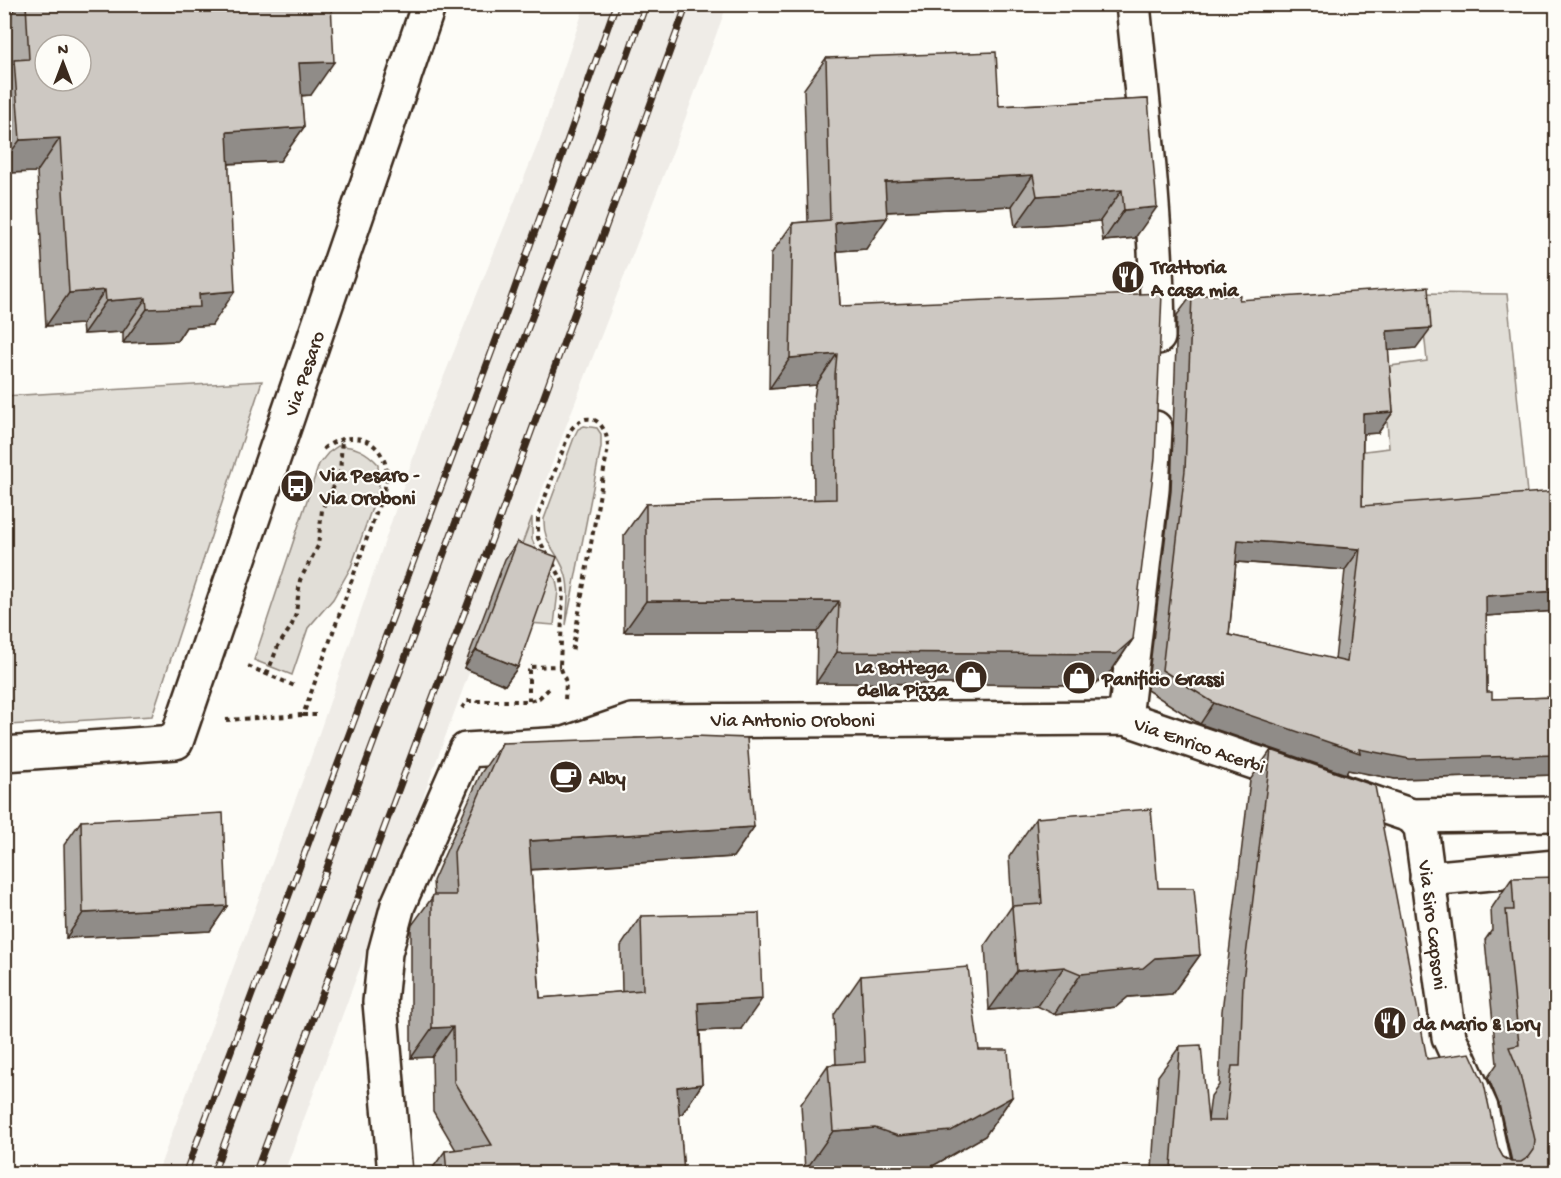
<svg xmlns="http://www.w3.org/2000/svg" width="1561" height="1178" viewBox="0 0 1561 1178" font-family="'Gochi Hand',sans-serif">
<rect width="100%" height="100%" fill="#fdfcf7"/>
<filter id="ink" filterUnits="userSpaceOnUse"><feTurbulence type="fractalNoise" baseFrequency=".0167" numOctaves="2"/><feDisplacementMap in="SourceGraphic" scale="12" xChannelSelector="R" yChannelSelector="G"/><feConvolveMatrix kernelMatrix="1 2 1 2 8 2 1 2 1" color-interpolation-filters="sRGB"/></filter>
<g filter="url(#ink)">
<!-- built -->
<path fill="#efece7" d="M585,5H727L678,138L566,426L515,563L505,560L464,668L470,670L284,1173L157,1174L310,760L425,423L539,141Z"/>
<!-- green -->
<g fill="#e1ded7" stroke="#8e847a" stroke-width="1.5">
<path d="M1420,293L1507,294L1529,513L1358,525L1357,452L1389,448L1383,367L1427,361Z"/>
<path d="M262,381L152,716L9,725L4,666L5,396Z"/>
<path d="M584,426L597,428L601,434V447L566,625C567,607 571,587 564,570C556,549 543,544 544,519L575,435L578,429Z"/>
<path d="M338,446C355,446 366,451 378,464L379,488L351,567L333,599L308,628L292,675L254,660L319,464L328,453Z"/>
<path d="M532,517V539L536,549L556,580L558,591L554,625L529,623L515,563Z"/>
</g>
<g fill="none" stroke-linecap="round" stroke-linejoin="round">
<defs>
<g id="minor">
<path d="M1133,4C1144,115 1157,226 1158,337"/>
<path d="M1125,718L1152,490L1155,428"/>
<path d="M4,754L176,742L429,4"/>
<path d="M1412,816L1421,827L1449,1037L1481,1108L1495,1174"/>
<path d="M1427,879L1556,867"/>
<path d="M395,1174L380,1002L385,953L398,905L466,750L565,744L632,721L1125,718L1412,816L1556,814"/>
</g>
</defs>
<!-- minor casing -->
<use href="#minor" stroke="#3b2a1e" stroke-width="38"/>
<!-- path -->
<g stroke="#3b2a1e" stroke-width="4" stroke-dasharray="4.5 4.5" stroke-linecap="butt">
<path d="M548,556L538,538V516L570,431C587,407 607,421 608,447L572,652"/>
<path d="M553,563L562,580L563,591L560,666L566,682L565,701"/>
<path d="M248,666L297,687"/>
<path d="M267,674L278,646L291,627L296,614L300,580L318,546L322,510L326,500L340,476L342,438"/>
<path d="M529,701V667L560,666"/>
<path d="M462,708L467,701H529L539,698L552,686"/>
<path d="M316,715H303L384,491C386,482 388,472 385,463C375,433 344,432 323,449"/>
<path d="M226,720L303,715"/>
</g>
<!-- minor -->
<use href="#minor" stroke="#fdfcf7" stroke-width="33"/>
<defs>
<g id="rail">
<path d="M185,1174L502,324L616,4"/>
<path d="M213,1174L592,156L646,4"/>
<path d="M255,1174L499,520L687,4"/>
</g>
</defs>
<!-- rail casing -->
<use href="#rail" stroke="#3b2a1e" stroke-width="7"/>
<!-- rail -->
<use href="#rail" stroke="#fdfcf7" stroke-width="4.5" stroke-dasharray="14" stroke-linecap="butt"/>
</g>
<!-- wall -->
<g fill="#b0aca7" stroke="#3b2a1e" stroke-width="1.5" fill-rule="evenodd">
<path d="M18,4H331L311,95L301,96L304,127L280,161L229,164L212,325L186,327L177,341L123,343V332L83,334L82,324L46,326L37,172L4,173V23Z"/>
<path d="M826,58L999,106L1148,99L1135,238L1103,241L1100,221L1015,227L1012,206L887,212L866,249L837,251L840,306L1133,639L1112,670L1094,685L816,683L817,632H624V535L646,504L814,500L813,405L816,385L769,389L771,254L793,223L808,222L804,89Z"/>
<path d="M1192,295L1239,300L1416,348L1388,350L1393,412L1378,433L1363,434L1362,506L1557,611L1486,616L1487,692L1492,699L1557,697V775L1395,779L1348,770L1346,774L1200,724L1147,690L1171,491L1177,315ZM1236,562L1345,570L1335,660L1229,635Z"/>
<path d="M517,542L518,667L505,685L464,668L505,559Z"/>
<path d="M502,743L754,827L733,857L531,870L540,998L622,992L621,946L641,916L741,1029L700,1031L702,1084L682,1114H679L684,1173H429L445,1151L456,1150L433,1111L432,1057L411,1058V929L412,925L434,895L433,881L481,773Z"/>
<path d="M1271,750L1427,1059L1498,1148L1503,1157L1512,1162L1499,1104L1488,1077L1497,1064L1485,940L1492,930L1491,909L1512,878L1557,1173L1152,1169L1158,1076L1180,1046L1208,1120L1211,1096L1219,1085L1222,1011L1250,780Z"/>
<path d="M1036,818L1158,888L1200,955L1172,994L1128,997L1116,1007L1054,1014L1037,1006L989,1010L985,945L1012,906L1009,857Z"/>
<path d="M81,821L227,906L210,931L66,938L64,845Z"/>
<path d="M861,976L979,1050L1012,1097L985,1136L924,1171L848,1167L805,1171L801,1104L828,1065L836,1064L834,1015Z"/>
</g>
<!-- shaded-wall -->
<g fill="#908c88" stroke="#3b2a1e" stroke-width="1.5">
<path d="M334,62L311,95L276,97L299,63Z"/>
<path d="M304,127L280,161L203,165L227,132Z"/>
<path d="M60,138L37,172L4,173V161L20,140Z"/>
<path d="M1033,175L1012,206L863,213L885,182Z"/>
<path d="M1122,190L1100,221L1015,227L1037,196Z"/>
<path d="M1157,207L1135,238L1103,241L1124,210Z"/>
<path d="M887,218L866,249L814,253L835,222Z"/>
<path d="M105,290L82,324L46,326L69,293Z"/>
<path d="M235,291L212,325L186,327L177,341L123,343L147,309L199,294Z"/>
<path d="M146,298L123,332L83,334L106,301Z"/>
<path d="M1431,328L1416,348L1373,352L1387,331Z"/>
<path d="M837,354L816,385L769,389L790,358Z"/>
<path d="M1393,412L1378,433L1349,435L1363,414Z"/>
<path d="M1238,540L1360,549L1345,570L1224,561Z"/>
<path d="M1557,591V611L1471,617L1486,596Z"/>
<path d="M646,601H839L817,632H624Z"/>
<path d="M1133,639L1112,670L1094,685L816,683L837,652Z"/>
<path d="M476,650L518,667L505,685L464,668Z"/>
<path d="M1214,703L1359,749L1557,755V775L1395,779L1348,770L1346,774L1200,724Z"/>
<path d="M754,827L733,857L508,871L529,841Z"/>
<path d="M227,906L210,931L66,938L83,913Z"/>
<path d="M1200,955L1172,994L1128,997L1116,1007L1054,1014L1081,974L1155,958Z"/>
<path d="M1064,967L1037,1006L989,1010L1017,971Z"/>
<path d="M762,999L741,1029L677,1032L698,1003Z"/>
<path d="M453,1027L432,1057L411,1058L432,1028Z"/>
<path d="M702,1084L682,1114L656,1117L677,1087Z"/>
<path d="M1012,1097L985,1136L924,1171L891,1173H866L848,1167L805,1171L833,1131L875,1128Z"/>
</g>
<!-- building -->
<g fill="#cdc8c2" stroke="#3b2a1e" stroke-width="1.5" fill-rule="evenodd">
<path d="M26,4H331L334,62L299,63L304,127L227,132L235,291L199,294L200,307L147,309L146,298L106,301L105,290L69,293L60,138L20,140L14,60L29,59ZM45,45H81V81H45Z"/>
<path d="M996,52L999,106L1148,99L1157,207L1124,210L1122,190L1037,196L1033,175L885,182L887,218L835,222L840,306L1162,293L1155,458L1133,639L1116,654L837,652L839,601H646V504L836,499L835,375L837,354L790,358L793,223L830,220L826,58Z"/>
<path d="M1428,287L1431,328L1387,331L1393,412L1363,414L1362,506L1557,491V591L1486,596L1487,692H1492V699L1557,697V755L1410,759L1359,749L1360,753L1214,703L1162,670L1185,470L1192,295H1240L1239,300ZM1238,540L1360,549L1347,662L1229,635Z"/>
<path d="M517,542L557,557L518,667L476,650Z"/>
<path d="M695,736L747,738L754,827L529,841L540,998L643,990L641,916L759,913L762,999L698,1003L702,1084L677,1087L684,1173H447L445,1151L492,1145L454,1082L453,1027L432,1028V899L433,895H456L454,852L502,743Z"/>
<path d="M1271,750L1375,786L1427,1059L1470,1053L1484,1084L1498,1148L1503,1157L1511,1162H1521L1529,1157L1534,1150L1535,1140L1520,1074L1509,1047L1519,1045L1506,910H1514L1512,878L1557,877V1173H1091L1171,1167L1180,1046L1201,1045L1208,1121H1225L1232,1066H1240L1243,981Z"/>
<path d="M1151,809L1158,888H1194L1200,955L1155,958L1143,968L1081,974L1064,967L1017,971L1012,906L1042,904L1036,818Z"/>
<path d="M223,813L227,906L83,913L81,821Z"/>
<path d="M968,967L979,1050H1008L1012,1097L951,1131L898,1136L875,1128L833,1131L828,1065L865,1062L861,976Z"/>
</g>
</g>
<!-- icons -->
<defs>
<symbol id="restaurant-disc" viewBox="-11 -11 22 22"><circle r="9.5" fill="#3b2a1e" stroke="#fdfcf7"/><path d="M-5-6h1v4h1v-4h1v4h1v-4h1v5L-1.5 .5V6h-2V.5L-5-1ZM5-6V6H3V1.5H1.5Q1.5-4 5-6Z" fill="#fff"/></symbol>
<symbol id="bus-disc" viewBox="-11 -11 22 22"><circle r="9.5" fill="#3b2a1e" stroke="#fdfcf7"/><path d="M-5-6H5V4H4V6H2V4H-2V6H-4V4H-5ZM-3.5-4V0h7V-4ZM-3.5 1.2v1.5H-2V1.2ZM2 1.2v1.5H3.5V1.2Z" fill="#fff"/></symbol>
<symbol id="shop-disc" viewBox="-11 -11 22 22"><circle r="9.5" fill="#3b2a1e" stroke="#fdfcf7"/><path d="M-5-2.5h2.3a2.7 3.5 0 0 1 5.4 0H5L5.5 6h-11ZM-1.5-2.5h3a1.5 2.3 0 0 0-3 0Z" fill="#fff"/></symbol>
<symbol id="cafe-disc" viewBox="-11 -11 22 22"><circle r="9.5" fill="#3b2a1e" stroke="#fdfcf7"/><path d="M-5.5-4.5H6V0H3Q3 3.5 0 3.5H-2.5Q-5.5 3.5-5.5 0ZM3-3.2v2h1.7v-2ZM-6 4.5H4V6H-6Z" fill="#fff"/></symbol>
</defs>
<g fill-rule="evenodd">
<use href="#restaurant-disc" x="1109" y="258" width="38" height="38"/>
<use href="#bus-disc" x="278" y="467" width="38" height="38"/>
<use href="#shop-disc" x="952" y="658" width="38" height="38"/>
<use href="#shop-disc" x="1060" y="659" width="38" height="38"/>
<use href="#cafe-disc" x="547" y="758" width="38" height="38"/>
<use href="#restaurant-disc" x="1371" y="1004" width="38" height="38"/>
</g>
<g text-anchor="middle" stroke-width="4.5" stroke-linejoin="round" paint-order="stroke">
<!-- poi labels -->
<g font-size="20" font-weight="bold" fill="#3b2a1e" stroke="#fdfcf7" text-anchor="start">
<text x="1151" y="273">Trattoria<tspan x="1151" dy="23">A casa mia</tspan></text>
<text x="320" y="481">Via Pesaro -<tspan x="320" dy="23">Via Oroboni</tspan></text>
<text x="948" y="673" text-anchor="end">La Bottega<tspan x="948" dy="23">della Pizza</tspan></text>
<text x="1102" y="685">Panificio Grassi</text>
<text x="589" y="784">Alby</text>
<text x="1413" y="1030">da Mario &amp; Lory</text>
</g>
<!-- street labels -->
<g font-size="20" fill="#3b2a1e" stroke="#fdfcf7">
<text transform="translate(303 373) rotate(-71)" y="7">Via Pesaro</text>
<text x="793" y="726">Via Antonio Oroboni</text>
<text transform="translate(1200 744) rotate(19)" y="7">Via Enrico Acerbi</text>
<text transform="translate(1434 925) rotate(83)" y="7">Via Siro Capsoni</text>
</g>
</g>
<!-- margin -->
<rect width="1561" height="1178" fill="none" stroke="#fdfcf7" stroke-width="24"/>
<rect x="12" y="12" width="1537" height="1154" fill="none" stroke="#3b2a1e" stroke-width="2" filter="url(#ink)"/>
<!-- north arrow -->
<g transform="translate(63 63)"><circle r="28" fill="#fdfcf7" stroke="#afa8a0" stroke-width="1.5"/>
<path d="M0-4.5L10 22L0 15L-10 22Z" fill="#3b2a1e"/>
<text y="-9" font-size="16" font-weight="bold" text-anchor="middle" fill="#3b2a1e">N</text>
</g>
</svg>
